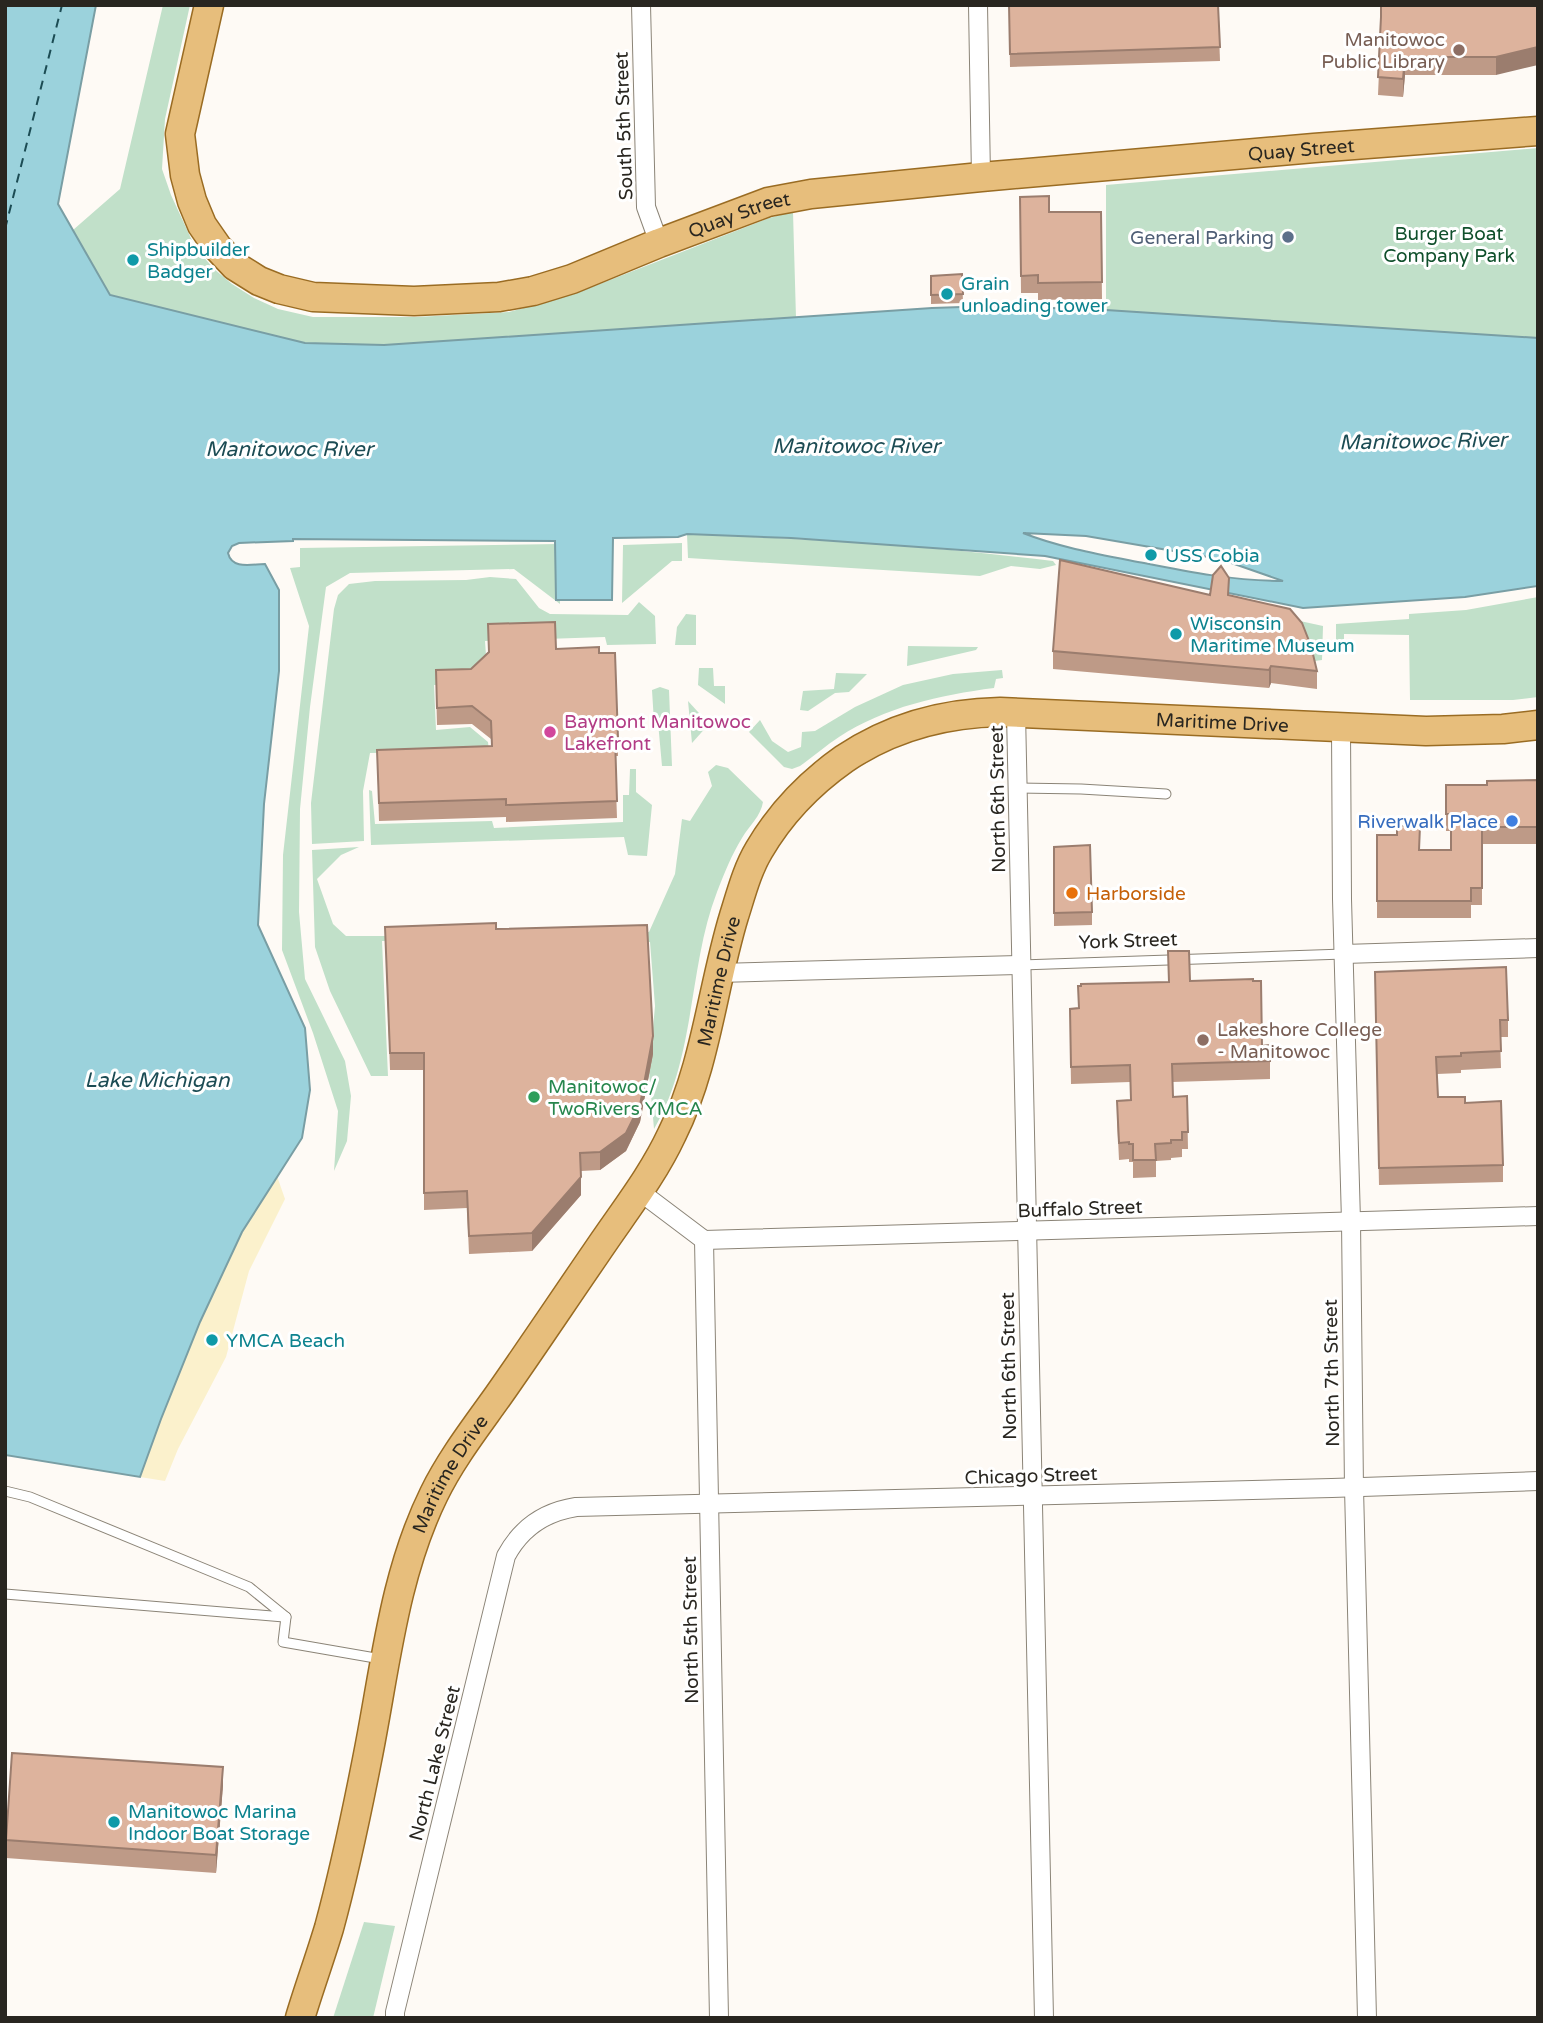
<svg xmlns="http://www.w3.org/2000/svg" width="1543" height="2023" viewBox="0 0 1543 2023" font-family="'Varela Round',sans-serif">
<rect width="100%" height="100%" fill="#fefaf5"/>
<!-- green -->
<g fill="#c1e0c9">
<path d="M163,5H190L165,119L162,169L171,195L195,247L214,269L232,284L254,298L278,309L313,317H417L509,312L574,294L769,218L793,212L796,318L384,345L305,343L110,295L73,230L120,189Z"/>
<path d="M1538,148V338L1106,310V185Z"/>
<path d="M687,534C809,539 932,546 1053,561L1056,565L1040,569L1011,566L980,576L688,558Z"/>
<path d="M682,543V561H672L622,603L623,545Z"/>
<path d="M559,544L560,604L514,569L350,573L326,587L310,707L300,809L299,912L305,979L345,1061L351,1096L347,1141L334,1171L338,1111L313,1033L282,950L283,855L309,626L290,568L300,567V548Z"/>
<path d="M490,577L516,579L539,608L550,614L628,615L639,602L655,616L656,644L607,645L605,637L485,641L487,670L473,683L434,685L436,730L470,727L488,742L489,751L370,753L363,791L364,841L312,844L311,803L334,609L338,595L349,584L375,581L466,580Z"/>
<path d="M1538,597V697L1513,700H1410L1409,635L1344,634V652L1336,647V624L1409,619V614L1466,610Z"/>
<path d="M686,614L696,615V645H675L677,627Z"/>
<path d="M1277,616L1323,626L1322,660L1315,661Z"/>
<path d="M908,646L974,647H978L976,650L907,666Z"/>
<path d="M699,668H713L714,686H725V704L698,685Z"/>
<path d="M1002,670L1003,678L996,679L994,688C940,695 885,707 839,737C825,746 813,757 800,766L792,769L784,767L749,732L760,720L772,741L788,752L801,747L802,732L815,731L855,707L903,685L953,674Z"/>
<path d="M836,673L867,674L849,692L835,693L808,711L800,710L803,691L834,689Z"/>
<path d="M660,687L669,690L672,766H662L658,722H654L652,690Z"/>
<path d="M688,701L709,724L692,743Z"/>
<path d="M716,765L728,768L763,802C761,816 749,826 742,838C732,854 724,874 717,892C688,967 696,1058 654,1129L649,1072L655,1006L650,942L508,943L499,939L382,941L388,1076H371L330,991L315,947L312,850L359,847L341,855L317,879L333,924L346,936H480L649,932L675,874L682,819L690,821L712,786L708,772Z"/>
<path d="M630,769H636V792L652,805L647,856L628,855L624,837L371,845L369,790L372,791L375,824L492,821L494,828L623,822V795H629Z"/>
<path d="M364,1922L395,1926L373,2018H333Z"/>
</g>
<!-- sand -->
<path fill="#fbf1cc" d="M277,1176L285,1199L249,1271L226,1357L178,1449L165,1481L140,1477L161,1419L200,1322L242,1232Z"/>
<!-- water -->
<path fill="#9bd2dc" stroke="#799ea4" stroke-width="2" fill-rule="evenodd" d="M5,5H96L58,204L110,295L305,343L384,345L932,308L991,306L1106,310L1538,338V586L1465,597L1303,608L1045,556L791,538L687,534L678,537L613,538L612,600H556L555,541L293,539V541L239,543L232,546L228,553C232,570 252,564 265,564L279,590V671L264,804L258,925L305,1028L310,1090L302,1138L242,1232L200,1322L161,1419L140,1477L5,1455ZM1023,533L1086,536L1220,559L1283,581C1236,581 1189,572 1144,563C1103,555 1061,548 1023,533Z"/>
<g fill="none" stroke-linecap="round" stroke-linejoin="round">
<!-- ferry -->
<path stroke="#1c4c54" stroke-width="2" stroke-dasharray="9 7" stroke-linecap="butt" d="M5,229L62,5"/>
<defs>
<g id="lane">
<path d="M1018,788L1081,789L1166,794"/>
<path d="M1021,965L1344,954"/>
<path d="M5,1491L30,1497L249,1587L286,1617"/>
<path d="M5,1594L284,1617"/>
<path d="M286,1617L283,1642L381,1659"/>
</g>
<g id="street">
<path d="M641,5L646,207L659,243"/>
<path d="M978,5L981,177"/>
<path d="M1016,713L1044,2018"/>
<path d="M1341,728L1342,899L1351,1221L1354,1488L1367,2018"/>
<path d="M1344,954L1538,948"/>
<path d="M719,973L1021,965"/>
<path d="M639,1191L704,1240L1538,1216"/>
<path d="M704,1240L719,2018"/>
<path d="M395,2018V2012L506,1556C521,1528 544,1512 576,1507L1332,1488L1538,1481"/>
</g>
<g id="primary">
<path id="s1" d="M209,5L180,134L185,175L192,201L202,225L218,248L235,266L259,281L279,289L313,297L414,301L499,297L533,291L572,279L659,243L768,202L811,194L981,177L1314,148L1538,131"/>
<path id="s2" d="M300,2018C309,1988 320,1958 329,1928C344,1873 356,1816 367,1760C385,1671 393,1577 434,1494C451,1459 476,1427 498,1396C531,1349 563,1301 596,1253C622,1214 652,1177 672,1134C706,1066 712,988 734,916C741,894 747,870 759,850C780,814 810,783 844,759C890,728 944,713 1000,712L1426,731L1503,729L1538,725"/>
</g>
</defs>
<!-- lane casing -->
<use href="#lane" stroke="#8b8477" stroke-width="11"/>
<!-- street casing -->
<use href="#street" stroke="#8b8477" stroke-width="20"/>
<!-- primary casing -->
<use href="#primary" stroke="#9a6c23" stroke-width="31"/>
<!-- lane -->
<use href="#lane" stroke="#fff" stroke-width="9"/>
<!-- street -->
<use href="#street" stroke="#fff" stroke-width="18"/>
<!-- primary -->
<use href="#primary" stroke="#e7be7c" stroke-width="28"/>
</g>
<!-- wall -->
<g fill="#be9a87">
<path d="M1009,5H1218L1220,61L1010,67Z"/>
<path d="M1380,5H1538L1496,75H1405L1403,97L1378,95L1381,25Z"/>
<path d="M1020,197L1049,212H1101L1102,299L1038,300V293H1021Z"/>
<path d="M962,274L963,303L931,304V276Z"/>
<path d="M1210,595H1229L1317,671V689L1271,683L1269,688L1053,669V651Z"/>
<path d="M488,624L556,649L599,653L618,738V756H615L617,818L506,822V817L379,821L377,750L491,746V739L472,724L437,725L436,687V670L471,669L488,652Z"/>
<path d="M1538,780V844H1482V905H1471V918H1377V835L1420,850H1451V831H1446V785H1487Z"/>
<path d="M1054,847L1092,912V925L1054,926Z"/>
<path d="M385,927L496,929L653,1054L640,1122L626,1151L600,1170L581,1171V1195L532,1251L469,1254L467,1208L424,1210V1070H390Z"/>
<path d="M1190,981L1262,1046L1270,1045V1079L1172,1082L1173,1097L1187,1096L1188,1149H1182V1157L1171,1158V1160L1156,1161V1177L1133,1178V1162H1129V1159L1119,1160L1117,1118V1101L1131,1100L1130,1082L1071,1084L1070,1026L1078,1008V986Z"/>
<path d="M1375,989L1508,1020V1037H1500L1501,1068L1461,1070V1073L1437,1074L1438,1097L1465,1103L1503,1165V1182L1379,1185Z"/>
<path d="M223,1785L216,1873L6,1858V1840Z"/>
</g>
<!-- shaded-wall -->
<g fill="#9b7d6e">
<path d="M1538,47V65L1496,75V57Z"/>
<path d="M1405,57V75L1403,97V79Z"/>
<path d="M1271,666V683L1269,688V670Z"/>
<path d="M653,1036V1054L640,1122L626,1151L600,1170V1152Z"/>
<path d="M581,1177V1195L532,1251V1233Z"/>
<path d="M223,1767V1785L216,1873V1855Z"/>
</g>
<!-- building -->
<g fill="#ddb39d" stroke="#9b7d6e" stroke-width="2">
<path d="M1009,5H1218L1220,47L1010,54Z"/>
<path d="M1381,5H1538V47L1496,57H1405L1403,79L1378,77L1381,17Z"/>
<path d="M1049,196V212H1101L1102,282L1038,283V275L1021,276L1020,197Z"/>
<path d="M962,274L963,294L931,295V276Z"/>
<path d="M1060,560L1210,595L1213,575L1221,566L1229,578L1228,595L1290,609L1302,623L1311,646L1317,671L1271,666L1269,670L1053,651Z"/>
<path d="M555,622L556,649L599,647V653H615L618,738H615L617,801L506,805V799L379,803L377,750L492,746L491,721L472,706L437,708L436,670L471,669L489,652L488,624Z"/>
<path d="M1538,780V827H1482V888H1471V901H1377V835H1397V826H1420L1419,850H1451V814H1446V785H1487V781Z"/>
<path d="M1090,845L1092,912L1054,913V847Z"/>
<path d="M496,923V929L647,925L653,1036L640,1105L626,1133L600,1152L580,1153L581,1177L532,1233L469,1236L467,1191L424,1193V1053H390L385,927Z"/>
<path d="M1168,951H1189L1190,981L1253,979V981H1261L1262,1046L1270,1045V1061L1172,1064L1173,1097L1187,1096L1188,1132H1182V1140H1171V1143L1155,1144L1156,1160H1133V1144H1129V1142L1119,1143L1117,1101L1131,1100L1130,1065L1071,1067L1070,1009L1079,1008L1078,986H1081V984L1169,982Z"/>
<path d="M1506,967L1508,1020H1500L1501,1051L1461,1053V1056L1436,1057L1438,1097H1465V1103L1501,1101L1503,1165L1379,1168L1375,972Z"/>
<path d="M12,1753L223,1767L216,1855L6,1840Z"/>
</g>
<!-- markers -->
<g fill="#8d6e63" stroke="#fff" stroke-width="2.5">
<circle cx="1459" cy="50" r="7"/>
<circle cx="1203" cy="1040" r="7"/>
</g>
<circle fill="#5c6f8a" stroke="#fff" stroke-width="2.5" cx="1288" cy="237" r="7"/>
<g fill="#0f9aa8" stroke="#fff" stroke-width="2.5">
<circle cx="133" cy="260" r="7"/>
<circle cx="947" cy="294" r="7"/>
<circle cx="1151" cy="555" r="7"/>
<circle cx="1176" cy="634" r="7"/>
<circle cx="212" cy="1340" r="7"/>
<circle cx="114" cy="1822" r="7"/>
</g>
<circle fill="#d1479c" stroke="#fff" stroke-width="2.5" cx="550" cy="732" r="7"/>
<circle fill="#3f7fe0" stroke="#fff" stroke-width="2.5" cx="1512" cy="821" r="7"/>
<circle fill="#e8710a" stroke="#fff" stroke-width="2.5" cx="1072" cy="893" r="7"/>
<circle fill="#2e9e5b" stroke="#fff" stroke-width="2.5" cx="534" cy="1097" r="7"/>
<g text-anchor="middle" stroke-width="6" stroke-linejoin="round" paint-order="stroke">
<!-- education labels -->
<g font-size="19" fill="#785e54" stroke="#fff" text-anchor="end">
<text x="1445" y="46">Manitowoc<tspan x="1445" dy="22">Public Library</tspan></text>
<text x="1217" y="1036" text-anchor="start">Lakeshore College<tspan x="1217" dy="22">- Manitowoc</tspan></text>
</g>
<!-- street labels -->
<g font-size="19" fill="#292620" stroke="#fff">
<text transform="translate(623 126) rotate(-92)" y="7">South 5th Street</text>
<text dy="7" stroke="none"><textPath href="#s1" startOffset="1372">Quay Street</textPath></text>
<text dy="7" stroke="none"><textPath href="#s1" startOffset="805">Quay Street</textPath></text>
<text dy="7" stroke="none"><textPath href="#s2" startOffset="1785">Maritime Drive</textPath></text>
<text transform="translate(997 799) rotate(-91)" y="7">North 6th Street</text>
<text transform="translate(1128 940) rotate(-2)" y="7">York Street</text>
<text dy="7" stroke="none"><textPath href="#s2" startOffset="1134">Maritime Drive</textPath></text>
<text transform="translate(1080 1208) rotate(-2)" y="7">Buffalo Street</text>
<text transform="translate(1008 1366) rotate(-91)" y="7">North 6th Street</text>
<text transform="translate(1331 1373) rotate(-91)" y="7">North 7th Street</text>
<text dy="7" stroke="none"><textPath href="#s2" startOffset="567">Maritime Drive</textPath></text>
<text transform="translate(1031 1475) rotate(-2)" y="7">Chicago Street</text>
<text transform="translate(690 1630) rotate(-91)" y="7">North 5th Street</text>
<text transform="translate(434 1763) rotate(-76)" y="7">North Lake Street</text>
</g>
<!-- park labels -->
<g font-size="19" fill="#10502c" stroke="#fff">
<text x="1449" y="240">Burger Boat<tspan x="1449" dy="22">Company Park</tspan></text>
</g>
<!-- service labels -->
<g font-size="19" fill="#4e5e75" stroke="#fff" text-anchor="end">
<text x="1274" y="244">General Parking</text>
</g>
<!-- culture labels -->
<g font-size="19" fill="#0d838f" stroke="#fff" text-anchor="start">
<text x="147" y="256">Shipbuilder<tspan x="147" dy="22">Badger</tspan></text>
<text x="961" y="290">Grain<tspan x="961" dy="22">unloading tower</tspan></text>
<text x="1165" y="562">USS Cobia</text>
<text x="1190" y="630">Wisconsin<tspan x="1190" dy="22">Maritime Museum</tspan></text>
<text x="226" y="1347">YMCA Beach</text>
<text x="128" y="1818">Manitowoc Marina<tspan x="128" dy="22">Indoor Boat Storage</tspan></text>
</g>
<!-- hotel labels -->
<g font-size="19" fill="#b23c85" stroke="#fff" text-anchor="start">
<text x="564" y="728">Baymont Manitowoc<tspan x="564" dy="22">Lakefront</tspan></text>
</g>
<!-- shop labels -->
<g font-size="19" fill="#366cbe" stroke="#fff" text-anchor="end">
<text x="1498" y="828">Riverwalk Place</text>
</g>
<!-- food labels -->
<g font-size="19" fill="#c56008" stroke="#fff" text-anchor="start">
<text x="1086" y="900">Harborside</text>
</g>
<!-- leisure labels -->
<g font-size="19" fill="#27864d" stroke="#fff" text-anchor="start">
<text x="548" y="1093">Manitowoc/<tspan x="548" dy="22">TwoRivers YMCA</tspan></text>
</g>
<!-- water labels -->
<g font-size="21" font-style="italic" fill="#1c4c54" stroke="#fff">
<text transform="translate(1423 441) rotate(-1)" y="7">Manitowoc River</text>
<text x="856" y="453">Manitowoc River</text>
<text x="289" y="456">Manitowoc River</text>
<text x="157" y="1087">Lake Michigan</text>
</g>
</g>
<!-- border -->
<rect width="1543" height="2023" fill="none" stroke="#292620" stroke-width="14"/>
</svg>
